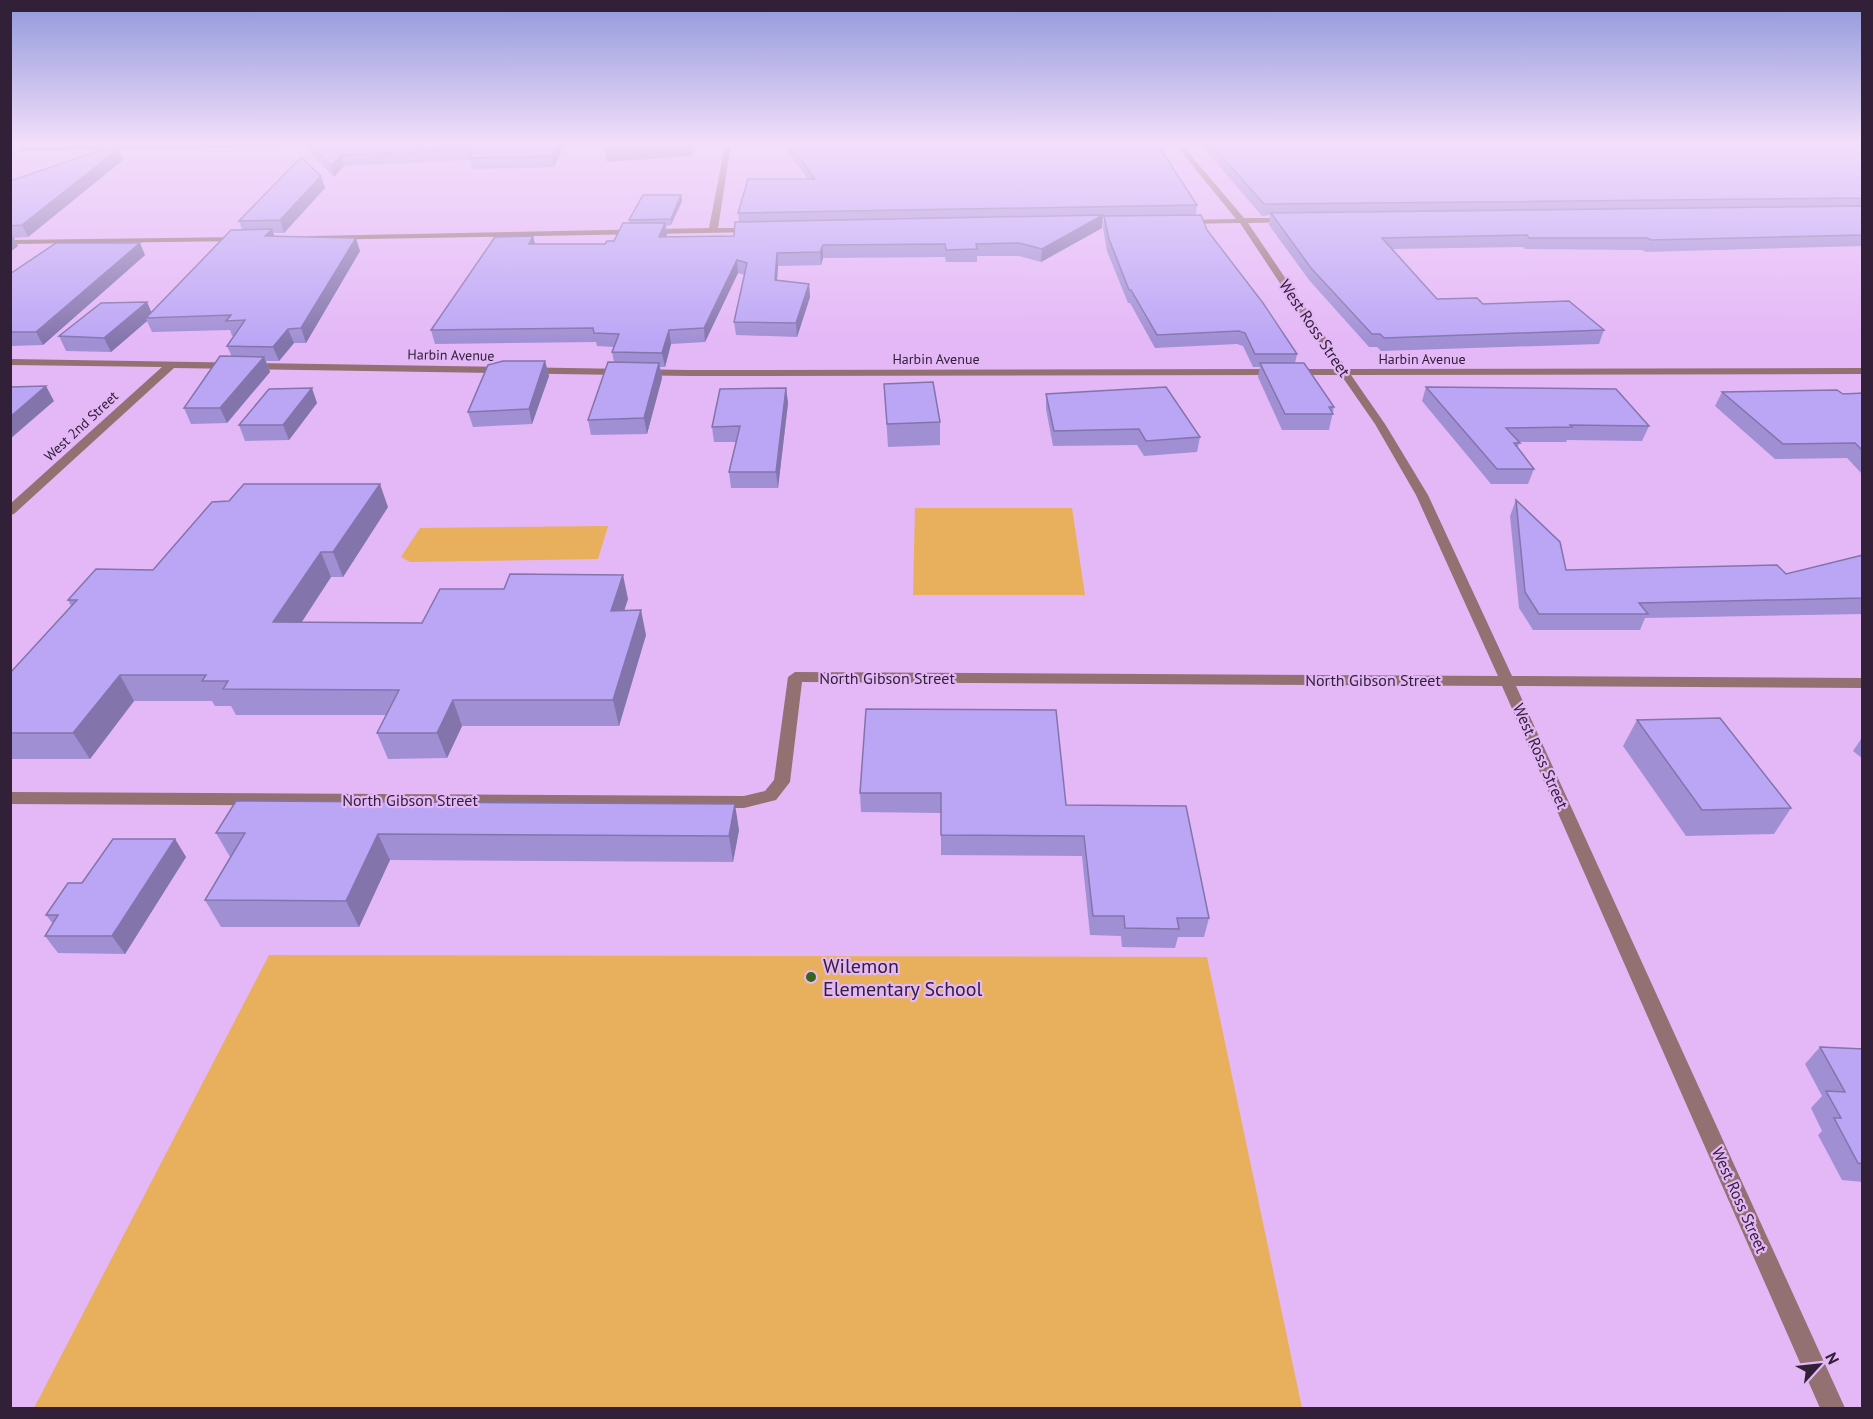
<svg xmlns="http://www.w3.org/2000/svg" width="1873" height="1419" viewBox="0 0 1873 1419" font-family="'PT Sans',sans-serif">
<rect width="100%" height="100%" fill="#e4b7f7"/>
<!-- green -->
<g fill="#e8b05c">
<path d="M915,508H1072L1085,595H913Z"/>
<path d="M608,526L598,559L410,562L401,557L420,528Z"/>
<path d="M269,955L1207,957L1302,1408H34Z"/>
</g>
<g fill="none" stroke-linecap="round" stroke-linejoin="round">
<!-- minor -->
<g fill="#937071" fill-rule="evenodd">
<path d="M165,145H286L283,147L23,151L20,149L23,147Z"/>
<path d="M725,145H731L718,228H754L758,230L757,232L310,240L306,238L310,236L709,228Z"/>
<path d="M1176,145H1182L1244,218H1291V222H1288L1248,223L1347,369L1862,368V374L1351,375L1385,424L1428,495L1512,676L1862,678V688L1516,686L1845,1408H1820L1502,686L802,682L790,782L776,800L744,808L10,804V792L744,796L765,791L774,780L788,677L795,672L1498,676L1416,495L1375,424L1341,375L688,376L174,368L14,514L10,515V504L162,367L10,365V359L688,370L1337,369L1240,223L1180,224L1179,222L1183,220L1236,219Z"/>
<path d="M244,237V241H241L10,244V240Z"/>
</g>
</g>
<!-- wall -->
<g fill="#a18fd4">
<path d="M303,145H565L554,167L473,169L470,160L344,166L334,177Z"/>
<path d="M783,145H1158L1197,205L1196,215L1297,354L1295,363L1334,407L1329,430H1282L1258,377L1260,367H1253L1243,346L1237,344L1155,348L1130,303H1128L1107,251L1103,228L1104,218H1103L1102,228L1041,262L1019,256H977V262H946L945,257L823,258L821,265L778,266L777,280L809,284L810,297L797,337L736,335L734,322L745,275L738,273L705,342L671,344L665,367H660L662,378L647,434L591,435L588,420L614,362L612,352L614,347L597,346L596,342L435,344L431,330L533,236L535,244H605L614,241L630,223L629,220L681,195L682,201L671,225L666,226L667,235L666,237L734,236L739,222L738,213L808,179Z"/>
<path d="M1201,145H1863V246L1646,252L1642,250L1525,249L1523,247L1393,249L1437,299L1483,304L1604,330L1599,344L1381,351L1377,347H1369L1309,280L1269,225L1270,215L1262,216Z"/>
<path d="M123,160L28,237L14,238L18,246L10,252V181Z"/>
<path d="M325,188L284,233H273L274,236L360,251L306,343H294L279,361H266L270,372L227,423L191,424L184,408L232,357L227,346L235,335L232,336L230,330L152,332L147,321L111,352L66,351L59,336L147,302L151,312L242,229L239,221Z"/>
<path d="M145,255L43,345L10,346V274Z"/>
<path d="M545,361L549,376L532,424L473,427L468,412Z"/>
<path d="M884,384L940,422V445L888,447Z"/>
<path d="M1426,387L1649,426L1642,441L1567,440L1566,442H1519L1518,448L1534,469L1528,484H1491L1422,401Z"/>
<path d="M786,388L788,403L778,488H731L729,472L736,442H714L712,427Z"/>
<path d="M1722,392L1843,394L1863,393V475L1847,458L1775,459L1715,406Z"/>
<path d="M1046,394L1200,437L1197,452L1144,456L1137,445L1053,446L1046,409Z"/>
<path d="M317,403L289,440L245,441L239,425Z"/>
<path d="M1516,500L1566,570L1786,574L1863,555V614L1645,618L1640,630H1533L1519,608L1510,516Z"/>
<path d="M388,507L343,577H331L301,622L422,623L628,599L624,610L646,635L619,726H462L447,758L388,759L377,733L386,715H236L231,706H215L212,701H134L90,759H10V673L71,606L68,600L153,570Z"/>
<path d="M866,709L1066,805L1209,918L1204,937H1178L1175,948L1122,947L1121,936L1090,935L1082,856L941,855V813L861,812L860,793Z"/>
<path d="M1637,720L1791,808L1774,834L1686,836L1623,746Z"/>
<path d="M1863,736V759L1853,751Z"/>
<path d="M739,830L733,862L390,860L359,927H221L205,900L230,857L216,833Z"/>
<path d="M175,839L186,857L125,954L58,953L45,936L53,924L46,915L82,883Z"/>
<path d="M1820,1047L1863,1049V1182L1842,1180L1818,1135L1822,1131L1811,1108L1822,1096L1805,1064Z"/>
</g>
<!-- shaded-wall -->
<g fill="#8374ac">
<path d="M558,145H565L554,167L552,156Z"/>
<path d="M690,145H697L692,156L607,162L605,150Z"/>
<path d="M118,149L123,160L28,237L22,225Z"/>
<path d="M341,155L344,166L334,177L331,166Z"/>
<path d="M321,176L325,188L284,233L280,220Z"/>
<path d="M681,195L682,201L671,225V219Z"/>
<path d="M1103,215L1102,228L1041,262L1042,249Z"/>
<path d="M665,223L667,235L661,250L659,237Z"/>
<path d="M272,229L276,242L265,236Z"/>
<path d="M12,234L18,246L10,252V235Z"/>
<path d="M533,236L536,249L529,244Z"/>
<path d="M356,238L360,251L306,343L301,328Z"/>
<path d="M140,243L145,255L43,345L36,332Z"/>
<path d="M823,245V258L821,265L820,252Z"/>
<path d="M777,253L778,266L776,293L775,280Z"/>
<path d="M737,260L738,273L705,342L704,328Z"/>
<path d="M809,284L810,297L797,337L796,323Z"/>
<path d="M147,302L153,316L146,318L147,321L111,352L104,338Z"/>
<path d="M288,329L294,343L279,361L273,347Z"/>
<path d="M669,330L671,344L665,367L662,353Z"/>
<path d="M264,357L270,372L227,423L220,408Z"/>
<path d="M545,361L549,376L532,424L529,409Z"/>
<path d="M659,363L662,378L647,434L644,418Z"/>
<path d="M46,386L54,401L10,439V417Z"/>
<path d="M312,388L317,403L289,440L283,425Z"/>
<path d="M786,388L788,403L778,488L776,472Z"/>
<path d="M380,484L388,507L343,577L333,552Z"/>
<path d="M321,552L331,577L285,648L273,622Z"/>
<path d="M623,575L628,599L616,636L611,611Z"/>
<path d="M641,610L646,635L619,726L613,700Z"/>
<path d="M120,675L134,701L90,759L73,733Z"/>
<path d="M453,700L462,726L447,758L437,733Z"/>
<path d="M735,804L739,830L733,862L729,836Z"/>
<path d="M378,834L390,860L359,927L346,901Z"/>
<path d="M175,839L186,857L125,954L112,936Z"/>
</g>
<!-- building -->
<g fill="#bba6f6" stroke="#8374ac" stroke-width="1.5">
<path d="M116,145L118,149L22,225L10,226V181Z"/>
<path d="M310,145H558L552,156L470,158L475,149L341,155L331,166Z"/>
<path d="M605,145H690L605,150Z"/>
<path d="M790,145H1158L1197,205L738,213L748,179H815Z"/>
<path d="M1212,145H1863V198L1264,204Z"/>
<path d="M301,157L321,176L280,220L239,221Z"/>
<path d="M643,195H681L671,219L629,220Z"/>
<path d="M1863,206V235L1651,240L1647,238H1529L1527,235L1382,238L1437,299L1477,298L1483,304L1569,301L1604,330L1384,338L1380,334H1372L1311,268L1271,213Z"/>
<path d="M1103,215L1042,249L1019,243L976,244L977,249L946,250L945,244L823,245L820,252L777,253L775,280L809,284L796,323L734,322L747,263L737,260L704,328L669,330L662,353L612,352L619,334L594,333L593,328L431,330L495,237L533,236L529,244H605L607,241H614L623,223H665L659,237L734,236L735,222Z"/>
<path d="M1201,215L1207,230L1263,303L1297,354H1255L1245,333L1239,331L1157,335L1131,290H1129L1109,239L1104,216Z"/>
<path d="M272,229L265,236L356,238L301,328L288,329L273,347L227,346L245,320L226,321L231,315L146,318L231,230Z"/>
<path d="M56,243H140L36,332H10V274Z"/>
<path d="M147,302L104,338L59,336L101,303Z"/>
<path d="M220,356L264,357L220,408H184Z"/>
<path d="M503,361H545L529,409L468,412L488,365Z"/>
<path d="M608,362L659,363L644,418L588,420Z"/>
<path d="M1260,363H1304L1334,407H1329L1333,414H1285Z"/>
<path d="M933,382L940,422L887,424L884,384Z"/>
<path d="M46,386L10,417V387Z"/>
<path d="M1166,387L1200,437L1146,441L1139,429L1054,431L1046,394Z"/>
<path d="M1426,387L1616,389L1649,426L1570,425L1572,427L1506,428L1520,443H1514L1534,469H1497Z"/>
<path d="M312,388L283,425H239L269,389Z"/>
<path d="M786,388L776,472H729L740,426L712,427L720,389Z"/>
<path d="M1837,390L1843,394L1863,393V451L1855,443L1783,444L1722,392Z"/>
<path d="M244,484H380L333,552H321L273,622L422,623L440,589H504L510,574L623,575L611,611L641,610L613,700H453L437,733H377L399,690L223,689L228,681H202L206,675H120L73,733H10V673L77,600H68L96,569L153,570L212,502L229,501Z"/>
<path d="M1516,500L1560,542L1566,570L1777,565L1786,574L1863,555V598L1639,603L1648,614H1539L1525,592Z"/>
<path d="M866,709L1056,710L1066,805L1186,806L1209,918H1177L1179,929L1125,928L1124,916H1093L1084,836L941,835V793H860Z"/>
<path d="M1720,718L1791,808L1702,810L1637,720Z"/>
<path d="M236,801L735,804L729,836L378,834L346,901L205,900L245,833H216Z"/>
<path d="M113,839H175L112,936H45L58,915H46L68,883H82Z"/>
<path d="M1820,1047L1863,1049V1164L1858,1163L1834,1118H1841L1826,1091L1845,1092Z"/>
</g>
<!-- sky -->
<linearGradient id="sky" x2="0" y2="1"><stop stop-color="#9198db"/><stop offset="0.42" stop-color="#f3dffb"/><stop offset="1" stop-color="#f3dffb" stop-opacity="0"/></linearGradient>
<rect width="1873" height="343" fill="url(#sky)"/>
<!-- markers -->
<circle fill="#38631f" stroke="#e4b7f7" stroke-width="2" cx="811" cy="977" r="6"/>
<g text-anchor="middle" stroke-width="4.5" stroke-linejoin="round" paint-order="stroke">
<!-- far-street labels -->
<g font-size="14" fill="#312038" stroke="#e4b7f7">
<text transform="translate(451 355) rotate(1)" y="5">Harbin Avenue</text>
<text x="936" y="364">Harbin Avenue</text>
<text x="1422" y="364">Harbin Avenue</text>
<text transform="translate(81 426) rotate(-43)" y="5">West 2nd Street</text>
</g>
<!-- street labels -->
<g font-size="16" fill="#312038" stroke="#e4b7f7">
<text transform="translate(1315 328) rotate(56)" y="6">West Ross Street</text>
<text x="887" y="684">North Gibson Street</text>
<text x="1373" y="686">North Gibson Street</text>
<text transform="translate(1541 756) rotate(66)" y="6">West Ross Street</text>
<text x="410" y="806">North Gibson Street</text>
<text transform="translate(1740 1200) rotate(66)" y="6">West Ross Street</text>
</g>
<!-- near-poi labels -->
<g font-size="20" fill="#312038" stroke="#e4b7f7" text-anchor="start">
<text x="823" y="973">Wilemon<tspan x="823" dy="23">Elementary School</tspan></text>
</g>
</g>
<!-- border -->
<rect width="1873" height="1419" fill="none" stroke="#312038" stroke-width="24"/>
<!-- north arrow -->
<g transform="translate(1819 1365) rotate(63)" stroke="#e4b7f7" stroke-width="4.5" paint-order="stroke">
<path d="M0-4.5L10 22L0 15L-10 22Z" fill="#312038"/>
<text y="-9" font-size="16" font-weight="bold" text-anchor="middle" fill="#312038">N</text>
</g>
</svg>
